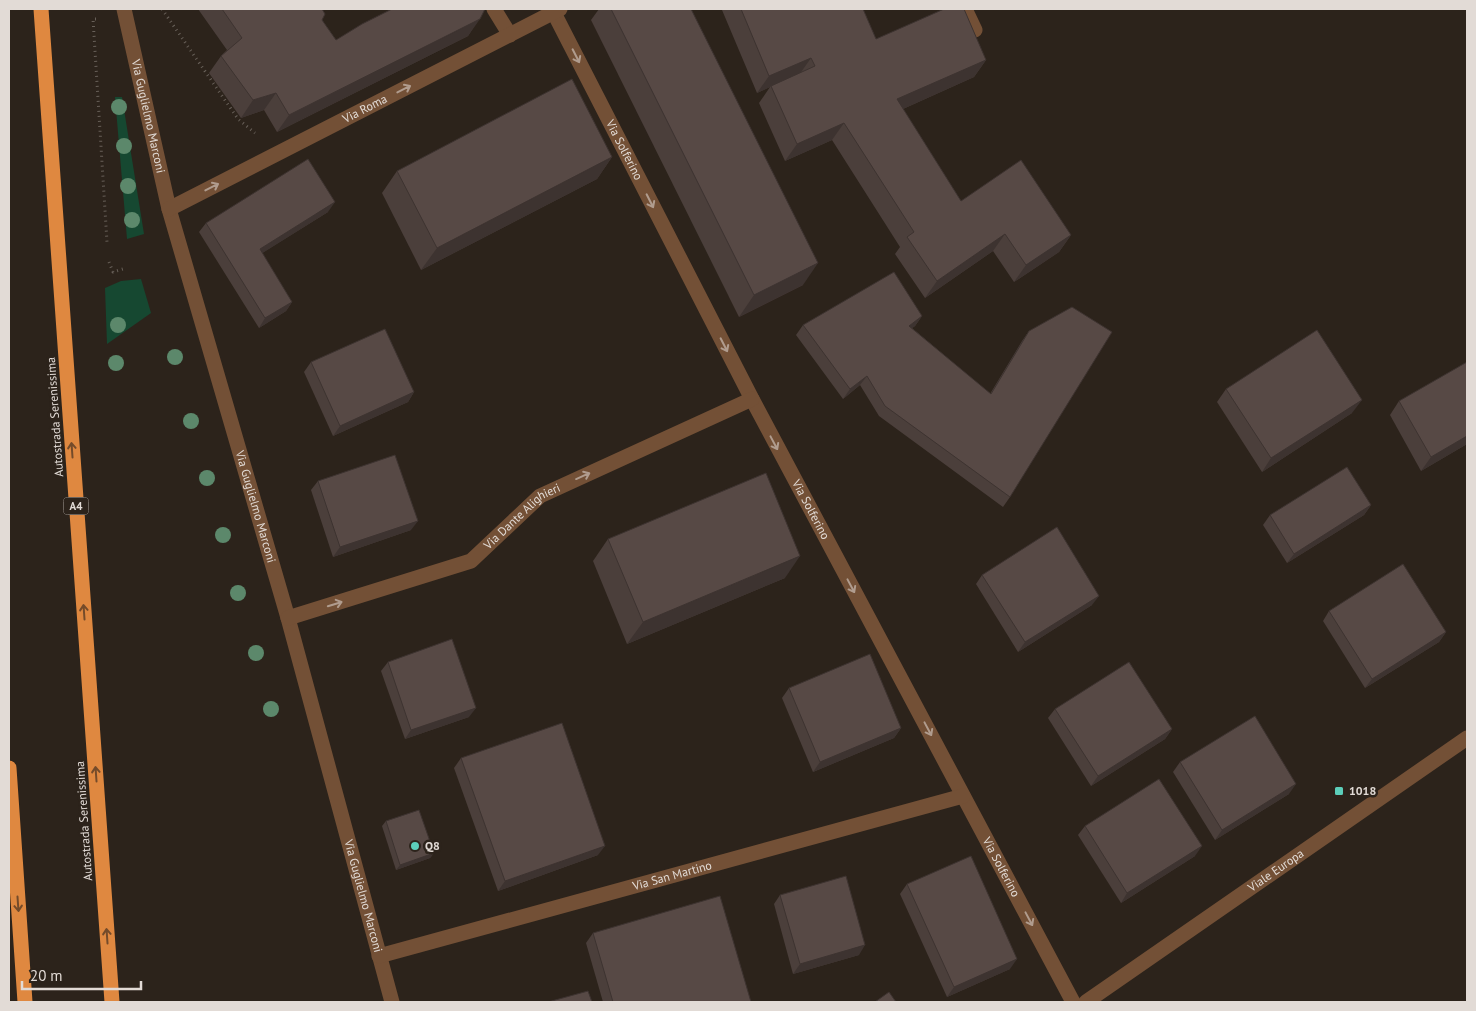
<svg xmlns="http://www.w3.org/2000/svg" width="1476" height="1011" viewBox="0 0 1476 1011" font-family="'PT Sans',sans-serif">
<rect width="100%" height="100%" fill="#2c231b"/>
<!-- green -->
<g fill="#164831">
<path d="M115,97H122L144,234L127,239Z"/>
<path d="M141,279L151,313L107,344L105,288L121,281Z"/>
</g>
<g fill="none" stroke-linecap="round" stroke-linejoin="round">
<!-- path -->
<g stroke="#686059" stroke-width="3" stroke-dasharray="1 4" stroke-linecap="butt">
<path d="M162,9L238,119L255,133"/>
<path d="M96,19H93L107,242"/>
<path d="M109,262L113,272L126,268"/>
</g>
<!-- minor -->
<g stroke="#735036" stroke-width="15">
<path id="s1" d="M124,9L169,209L288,618L392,1002"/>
<path d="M494,9L510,35"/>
<path d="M965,9L975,30"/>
<path id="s2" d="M554,13L752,399L1073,1002"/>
<path id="s3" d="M169,209L560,9"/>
<path id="s4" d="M288,618L471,561L540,496L752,399"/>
<path id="s5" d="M379,956L963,796"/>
<path id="s6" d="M1086,1002L1467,738"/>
</g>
<!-- highway -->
<g stroke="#df8840" stroke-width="15">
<path d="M41,9L112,1002"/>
<path d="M9,768L25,1002"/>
</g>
</g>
<!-- trees -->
<g fill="#5c886b">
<circle cx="119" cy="107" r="8"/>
<circle cx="124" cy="146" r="8"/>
<circle cx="128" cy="186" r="8"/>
<circle cx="132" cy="220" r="8"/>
<circle cx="118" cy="325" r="8"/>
<circle cx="175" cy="357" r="8"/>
<circle cx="116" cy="363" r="8"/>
<circle cx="191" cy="421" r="8"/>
<circle cx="207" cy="478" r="8"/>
<circle cx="223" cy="535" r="8"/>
<circle cx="238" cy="593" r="8"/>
<circle cx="256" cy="653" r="8"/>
<circle cx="271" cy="709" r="8"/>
</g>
<!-- wall -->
<g fill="#4b3f3b">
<path d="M198,9H322V20L336,40L390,10V9H485L468,36L277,132L264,110L241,118L209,73L221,56L227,50Z"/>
<path d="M599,9H691L803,285L739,317L591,20Z"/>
<path d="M723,9H863L876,39L986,60L974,77L903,109L961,201L1071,235L1059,252L1014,282L993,251L925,298L895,254L900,247L832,140L785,161L759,103L770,87L757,93L722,10Z"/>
<path d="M612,157L597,179L421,270L382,193L397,171Z"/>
<path d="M328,212L262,253L292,302L286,311L259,328L199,232L206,223Z"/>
<path d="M922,316L915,326L912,328L990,394L1022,341L1029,331L1010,497L1003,507L879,416L860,385L843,399L796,335L803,325Z"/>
<path d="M311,362L414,392L408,402L333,436L304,372Z"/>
<path d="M1226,389L1352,413L1262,472L1217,402Z"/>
<path d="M1399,401L1467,444L1421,471L1390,415Z"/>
<path d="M318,481L411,530L333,557L311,490Z"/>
<path d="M1371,505L1364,515L1287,563L1263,525L1270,515Z"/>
<path d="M608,539L785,578L627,644L593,561Z"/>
<path d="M982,575L1092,605L1018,652L976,584Z"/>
<path d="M1329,611L1446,632L1439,642L1365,688L1323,621Z"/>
<path d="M388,662L469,717L405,739L381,671Z"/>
<path d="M789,688L901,728L894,738L813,772L782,698Z"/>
<path d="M1055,709L1172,729L1165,739L1091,786L1048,718Z"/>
<path d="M461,758L598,855L498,891L454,768Z"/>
<path d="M1180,762L1289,794L1215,840L1173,772Z"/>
<path d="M386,821L434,853L430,858L396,870L382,826Z"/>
<path d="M1085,826L1195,856L1121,903L1078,835Z"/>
<path d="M907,884L1010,969L947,997L900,894Z"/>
<path d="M780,895L859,955L793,974L774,904Z"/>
<path d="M593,933L751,1002H603L586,943Z"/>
</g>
<!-- shaded-wall -->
<g fill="#3d3330">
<path d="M480,19L468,36L277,132L289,115Z"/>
<path d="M811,58L799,75L771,86L770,87L757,93L769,76Z"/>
<path d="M986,60L974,77L885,117L897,99Z"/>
<path d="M276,93L264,110L241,118L253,100Z"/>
<path d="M844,123L832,140L785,161L797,144Z"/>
<path d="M612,157L597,179L421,270L437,248Z"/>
<path d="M335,202L328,212L253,259L260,249Z"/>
<path d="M1005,234L993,251L925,298L937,281Z"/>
<path d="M1071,235L1059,252L1014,282L1026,265Z"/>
<path d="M818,263L803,285L739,317L754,295Z"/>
<path d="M292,302L286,311L259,328L265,318Z"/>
<path d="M922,316L915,326L902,336L909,326Z"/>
<path d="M867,376L860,385L843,399L850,389Z"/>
<path d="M414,392L408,402L333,436L340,426Z"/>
<path d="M1362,400L1352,413L1262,472L1271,458Z"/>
<path d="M1467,436V444L1421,471L1431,457Z"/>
<path d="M1371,505L1364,515L1287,563L1294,554Z"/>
<path d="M418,521L411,530L333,557L340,547Z"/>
<path d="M800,556L785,578L627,644L643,622Z"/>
<path d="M1099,596L1092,605L1018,652L1025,642Z"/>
<path d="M1446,632L1439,642L1365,688L1372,679Z"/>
<path d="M476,708L469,717L405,739L411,730Z"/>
<path d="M901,728L894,738L813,772L820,762Z"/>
<path d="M1172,729L1165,739L1091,786L1098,776Z"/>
<path d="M1296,784L1289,794L1215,840L1222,830Z"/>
<path d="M605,846L598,855L498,891L505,881Z"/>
<path d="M1202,846L1195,856L1121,903L1127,893Z"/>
<path d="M434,853L430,858L396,870L400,865Z"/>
<path d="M865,945L859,955L793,974L800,964Z"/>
<path d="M1017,959L1010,969L947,997L954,987Z"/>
</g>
<!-- building -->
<g fill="#574945" stroke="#3d3330">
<path d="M222,9H322L325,14L322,20L336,40L362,24L392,9H485L480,19L289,115L276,93L253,100L221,56L242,38Z"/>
<path d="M611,9H691L818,263L754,295Z"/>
<path d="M741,9H863L876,39L944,9H964L986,60L897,99L961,201L1021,160L1071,235L1026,265L1005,234L937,281L907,237L914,232L844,123L797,144L771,86L815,66L811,58L769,76Z"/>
<path d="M572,79L612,157L437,248L397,171Z"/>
<path d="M308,159L335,202L260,249L292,302L265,318L206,223Z"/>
<path d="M894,272L922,316L909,326L991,394L1029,331L1072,307L1112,332L1010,497L885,406L867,376L850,389L803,325Z"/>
<path d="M385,329L414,392L340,426L311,362Z"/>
<path d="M1317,330L1362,400L1271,458L1226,389Z"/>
<path d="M1467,362V436L1431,457L1399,401Z"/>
<path d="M395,455L418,521L340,547L318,481Z"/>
<path d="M1347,467L1371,505L1294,554L1270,515Z"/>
<path d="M766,473L800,556L643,622L608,539Z"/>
<path d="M1057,527L1099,596L1025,642L982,575Z"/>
<path d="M1403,564L1446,632L1372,679L1329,611Z"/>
<path d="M452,639L476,708L411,730L388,662Z"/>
<path d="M870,654L901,728L820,762L789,688Z"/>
<path d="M1129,662L1172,729L1098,776L1055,709Z"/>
<path d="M1255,716L1296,784L1222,830L1180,762Z"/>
<path d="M562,723L605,846L505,881L461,758Z"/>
<path d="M1159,779L1202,846L1127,893L1085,826Z"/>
<path d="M419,810L434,853L400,865L386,821Z"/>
<path d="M971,856L1017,959L954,987L907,884Z"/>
<path d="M846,876L865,945L800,964L780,895Z"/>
<path d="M720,896L751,1002H613L593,933Z"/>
<path d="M588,991L592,1002H548Z"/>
<path d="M889,992L896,1002H875Z"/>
</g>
<!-- one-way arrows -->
<defs><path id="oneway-shaft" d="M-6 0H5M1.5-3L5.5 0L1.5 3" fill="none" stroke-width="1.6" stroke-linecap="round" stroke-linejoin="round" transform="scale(1.25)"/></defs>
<g stroke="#b09c8e">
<use href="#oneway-shaft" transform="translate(576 56) rotate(63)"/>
<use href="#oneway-shaft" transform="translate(404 89) rotate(-27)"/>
<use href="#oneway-shaft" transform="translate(212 187) rotate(-27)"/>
<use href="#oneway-shaft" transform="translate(650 201) rotate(63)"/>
<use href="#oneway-shaft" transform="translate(724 345) rotate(63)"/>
<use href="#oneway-shaft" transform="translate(774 443) rotate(62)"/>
<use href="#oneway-shaft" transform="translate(583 476) rotate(-24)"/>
<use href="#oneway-shaft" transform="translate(851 586) rotate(62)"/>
<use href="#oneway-shaft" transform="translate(335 604) rotate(-17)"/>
<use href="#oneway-shaft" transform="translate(928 729) rotate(62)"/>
<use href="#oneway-shaft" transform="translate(1029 919) rotate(62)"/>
</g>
<g stroke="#744b2a">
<use href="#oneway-shaft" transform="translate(72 450) rotate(-94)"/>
<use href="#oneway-shaft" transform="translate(84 612) rotate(-94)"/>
<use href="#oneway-shaft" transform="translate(96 774) rotate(-94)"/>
<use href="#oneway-shaft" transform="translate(18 904) rotate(86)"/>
<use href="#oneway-shaft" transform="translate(107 936) rotate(-94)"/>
</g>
<!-- markers -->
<g fill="#5cceba" stroke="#2c231b" stroke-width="2">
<rect x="1334" y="786" width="10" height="10" rx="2.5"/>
<circle cx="415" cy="846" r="5"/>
</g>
<g text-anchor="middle" stroke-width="5" stroke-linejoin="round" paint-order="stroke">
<!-- shield labels -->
<rect fill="#2c231b" stroke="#aba49e" stroke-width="1" x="63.5" y="497.5" width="25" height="17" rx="4"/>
<g font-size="11" font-weight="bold" fill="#e2dbd6">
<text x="76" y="510">A4</text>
</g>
<!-- street labels -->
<g font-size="12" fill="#e2dbd6" stroke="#2c231b">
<text dy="4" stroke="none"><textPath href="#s3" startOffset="220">Via Roma</textPath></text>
<text dy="4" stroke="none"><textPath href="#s1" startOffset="110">Via Guglielmo Marconi</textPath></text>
<text dy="4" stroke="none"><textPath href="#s2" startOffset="154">Via Solferino</textPath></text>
<text transform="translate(55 417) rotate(-94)" y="4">Autostrada Serenissima</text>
<text dy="4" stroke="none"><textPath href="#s1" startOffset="515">Via Guglielmo Marconi</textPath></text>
<text dy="4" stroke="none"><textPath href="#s2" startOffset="559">Via Solferino</textPath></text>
<text dy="4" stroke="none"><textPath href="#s4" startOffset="260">Via Dante Alighieri</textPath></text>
<text transform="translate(84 821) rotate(-94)" y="4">Autostrada Serenissima</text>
<text dy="4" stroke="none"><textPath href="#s2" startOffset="964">Via Solferino</textPath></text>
<text dy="4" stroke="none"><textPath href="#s6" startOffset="231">Viale Europa</textPath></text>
<text dy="4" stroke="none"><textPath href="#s5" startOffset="304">Via San Martino</textPath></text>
<text dy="4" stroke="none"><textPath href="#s1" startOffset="919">Via Guglielmo Marconi</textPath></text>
</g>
<!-- poi labels -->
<g font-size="12" font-weight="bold" fill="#e2dbd6" stroke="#2c231b" text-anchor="start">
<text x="1349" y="795">1018</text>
<text x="425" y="850">Q8</text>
</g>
</g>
<!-- border -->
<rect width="1476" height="1011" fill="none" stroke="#e2dbd6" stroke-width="20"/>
<!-- scale -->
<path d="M22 981v8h119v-8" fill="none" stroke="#e2dbd6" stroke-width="2.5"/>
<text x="30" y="981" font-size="15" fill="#e2dbd6" stroke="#2c231b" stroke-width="4" paint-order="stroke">20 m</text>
</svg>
